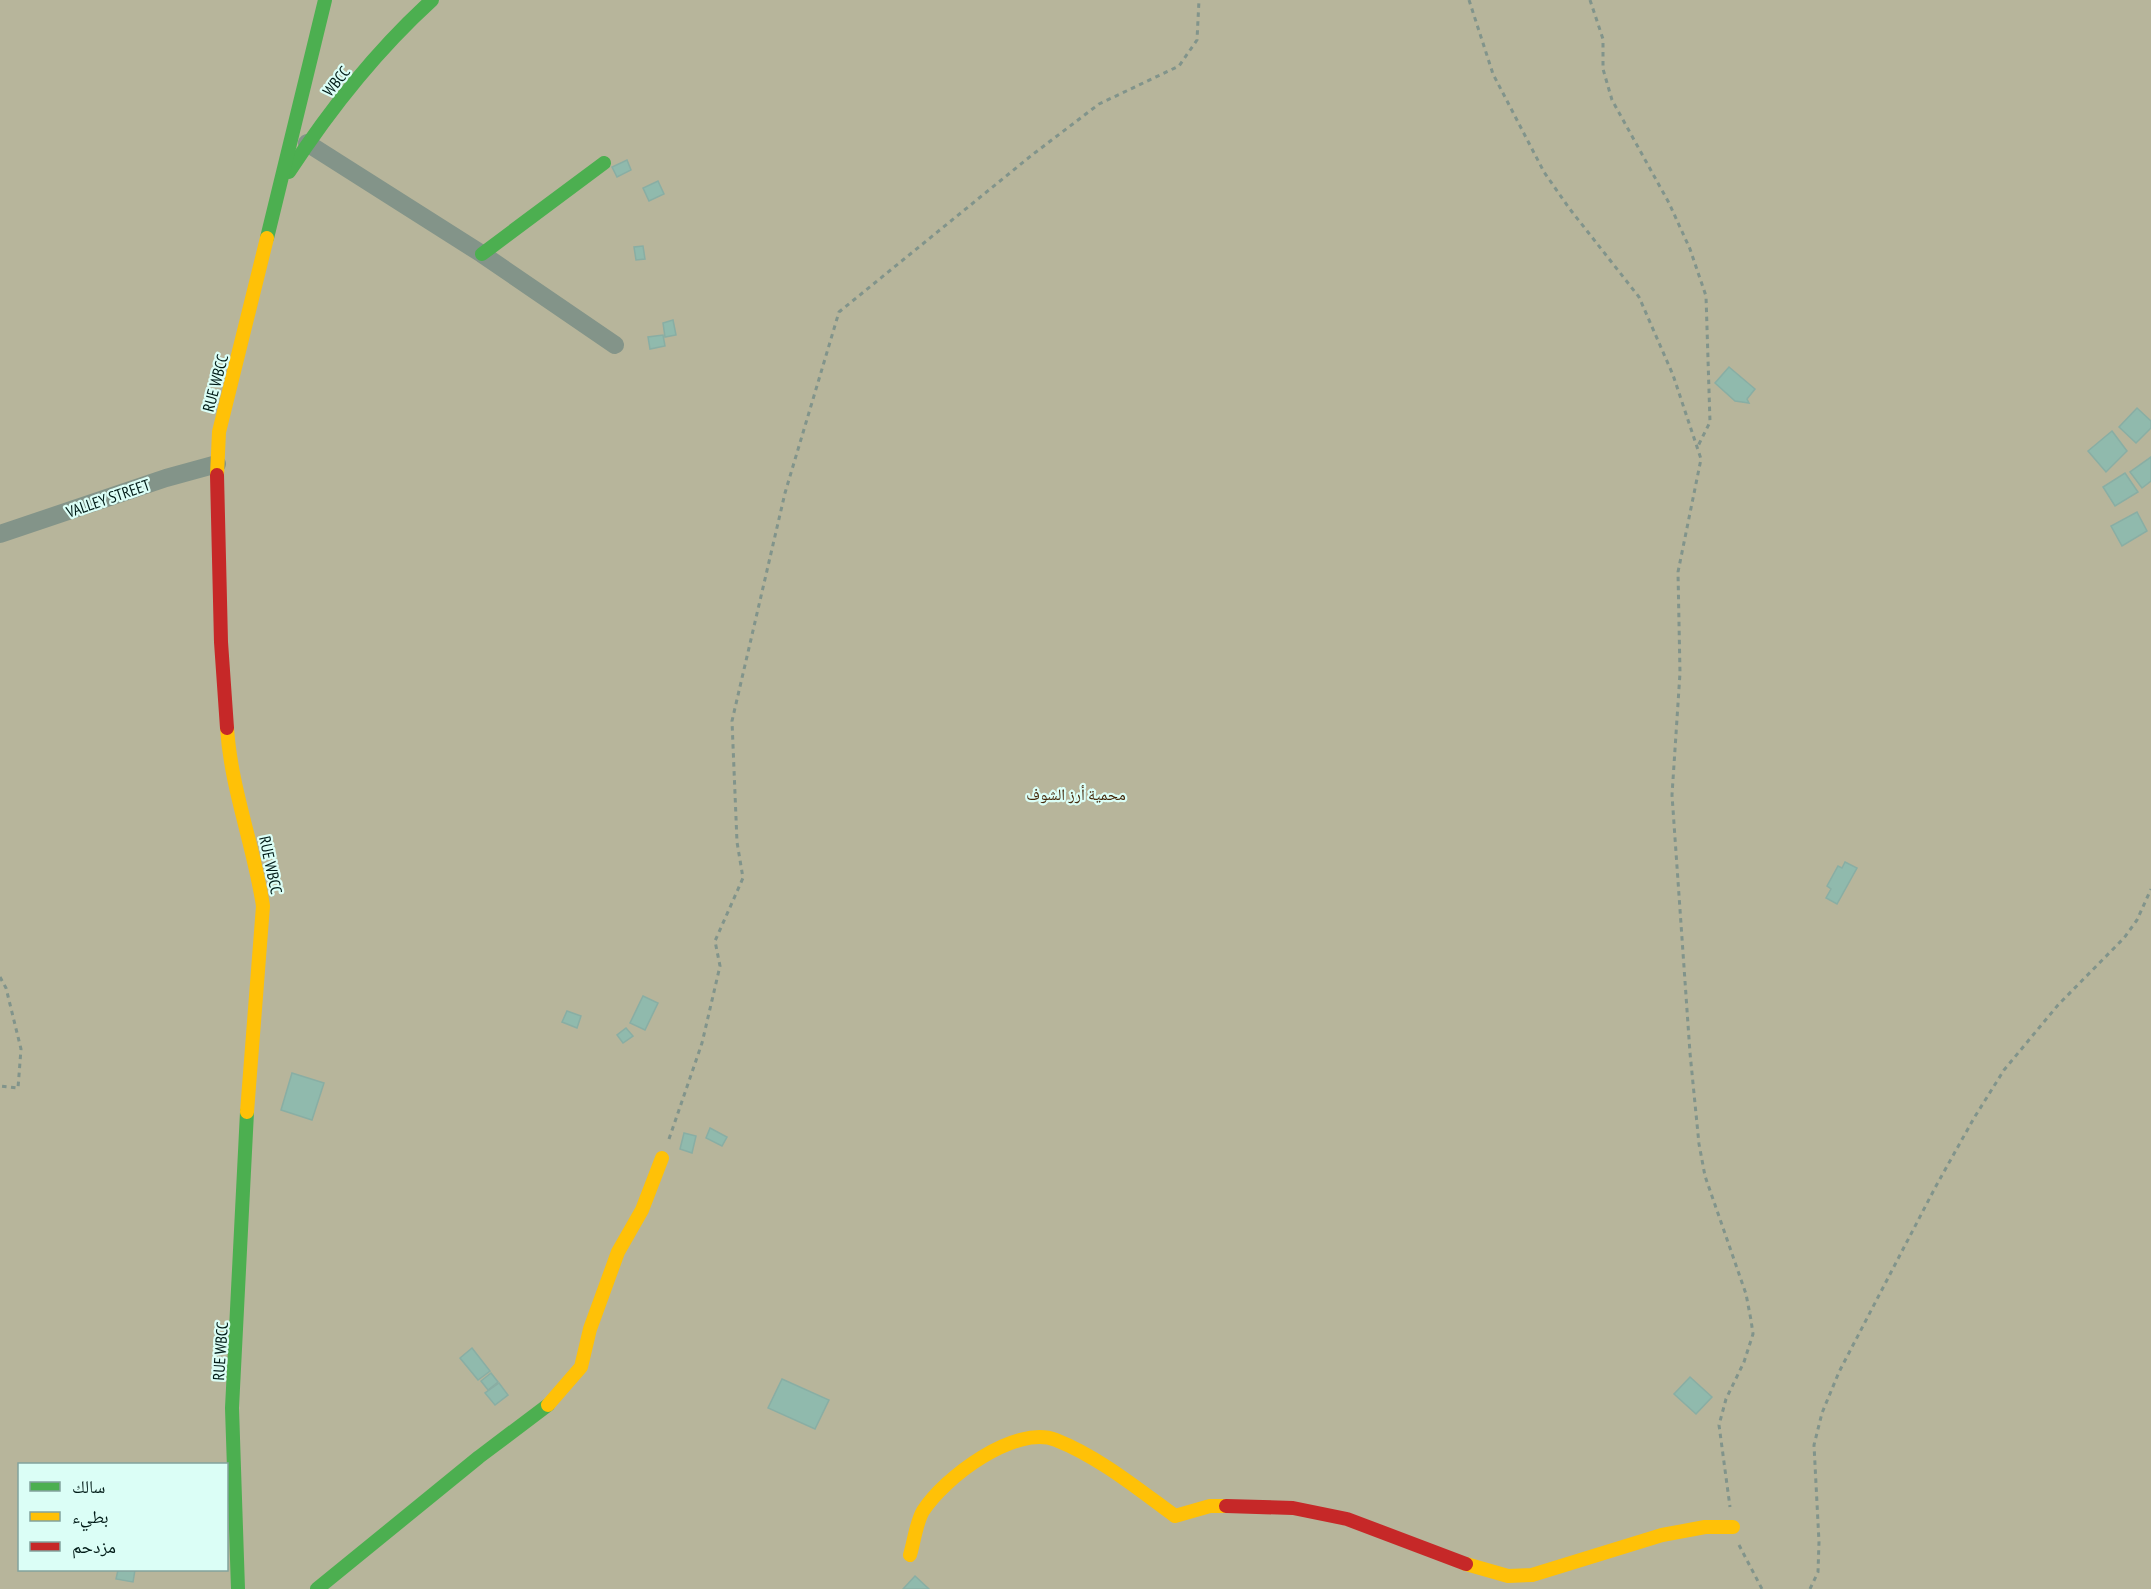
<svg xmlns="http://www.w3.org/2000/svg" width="2151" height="1589" viewBox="0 0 2151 1589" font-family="'PT Sans Narrow','Noto Naskh Arabic',sans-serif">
<rect width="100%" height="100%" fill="#a0d3ca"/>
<!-- green -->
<path fill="#b7b59b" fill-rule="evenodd" d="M0,0H2151V1589H0ZM20,1464H226V1570H20Z"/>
<!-- building -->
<g fill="#90baad" stroke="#89aea4" stroke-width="1.5">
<path d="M627,160L631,170L617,177L612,167Z"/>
<path d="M658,181L664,194L649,201L643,188Z"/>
<path d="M643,246L645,259L636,260L634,247Z"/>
<path d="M673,320L676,335L665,337L663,323Z"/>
<path d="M663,335L665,346L650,349L648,337Z"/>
<path d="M1729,367L1755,389L1747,399L1749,403L1735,401L1715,383Z"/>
<path d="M2137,408L2151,421V428L2136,443L2119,427Z"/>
<path d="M2112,431L2127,451L2106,472L2088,451Z"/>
<path d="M2151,457V481L2142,488L2130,472Z"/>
<path d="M2125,473L2138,492L2115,506L2103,487Z"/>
<path d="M2137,512L2147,531L2122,546L2111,526Z"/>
<path d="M1845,862L1857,868L1837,904L1826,898L1831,889L1827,886L1838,866L1842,868Z"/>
<path d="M643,996L658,1003L645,1030L630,1023Z"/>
<path d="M567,1011L581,1016L577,1028L562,1022Z"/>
<path d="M626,1028L633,1036L623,1043L617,1035Z"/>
<path d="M292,1073L324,1083L312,1120L281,1110Z"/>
<path d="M710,1128L727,1137L722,1146L706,1138Z"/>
<path d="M684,1133L696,1136L692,1153L680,1149Z"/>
<path d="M472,1348L490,1371L478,1380L460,1358Z"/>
<path d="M491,1373L498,1382L488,1390L481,1381Z"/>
<path d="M1690,1377L1712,1397L1696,1414L1674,1394Z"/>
<path d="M782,1379L829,1400L815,1429L768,1408Z"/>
<path d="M499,1383L508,1395L495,1405L485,1393Z"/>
<path d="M118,1570H135L133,1582L116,1579Z"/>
<path d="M915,1576L929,1589H903Z"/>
</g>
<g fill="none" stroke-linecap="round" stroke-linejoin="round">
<!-- path -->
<g stroke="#81948b" stroke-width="3" stroke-dasharray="4.5 4.5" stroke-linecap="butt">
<path d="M1469,0L1493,74L1544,172L1569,208L1639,297L1673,375L1701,459L1678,572L1680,673L1672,795L1690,1053L1699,1144L1705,1176L1746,1294L1751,1320L1753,1334L1744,1362L1726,1399L1719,1425L1730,1507"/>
<path d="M1590,0L1603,39V69L1612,100L1669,203L1690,249L1706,296L1710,422L1698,446"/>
<path d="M0,977L6,988L21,1049L18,1088L0,1086"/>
<path d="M669,1139L702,1043L720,966L715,941L743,878L737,842L732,721L785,493L839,312L1032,155L1099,104L1179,66L1197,40L1199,0"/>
<path d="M1739,1545L1762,1589"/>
<path d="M1810,1589L1818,1572L1819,1542L1814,1445L1822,1413L1839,1372L1936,1186L1974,1118L2004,1070L2058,1005L2124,938L2137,920L2151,889"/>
</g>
<!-- street -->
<g stroke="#839489" stroke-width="18">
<path d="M307,143L482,254L615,345"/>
<path d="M0,534L166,478L217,464"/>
</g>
<!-- fast -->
<g stroke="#4caf50" stroke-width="14">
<path d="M289,172C330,109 376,51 432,0"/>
<path d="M267,238L325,0"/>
<path d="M482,254L604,163"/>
<path d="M238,1589L232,1408L247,1112"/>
<path d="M317,1589L479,1457L548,1405"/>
</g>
<!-- slow -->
<g stroke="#ffc107" stroke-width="14">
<path d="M217,475L219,432L267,238"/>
<path d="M227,728C231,789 254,846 263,906L247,1112"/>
<path d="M548,1405L581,1367L590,1329L618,1252L642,1210L662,1158"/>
<path d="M910,1555C914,1542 916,1523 923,1511C944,1478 1015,1424 1056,1440C1099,1457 1138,1489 1175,1516L1210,1506H1226"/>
<path d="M1466,1564L1508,1576L1532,1575L1662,1535L1705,1527H1733"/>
</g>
<!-- jam -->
<g stroke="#c62828" stroke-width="14">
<path d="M217,475L221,642L227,728"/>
<path d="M1226,1506L1293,1508L1347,1519L1466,1564"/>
</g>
</g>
<g text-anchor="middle" stroke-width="4.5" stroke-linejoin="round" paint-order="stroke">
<!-- street labels -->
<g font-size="16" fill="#001b17" stroke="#dbfef6">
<text transform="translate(336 81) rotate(-51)" y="6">WBCC</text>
<text transform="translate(215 383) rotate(-75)" y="6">RUE WBCC</text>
<text transform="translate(108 498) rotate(-19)" y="6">VALLEY STREET</text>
<text transform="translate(271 865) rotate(78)" y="6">RUE WBCC</text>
<text transform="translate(220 1351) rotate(-86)" y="6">RUE WBCC</text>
</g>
<!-- park labels -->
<g font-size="16" fill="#45280b" stroke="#dbfef6">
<text x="1076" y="800">محمية أرز الشوف</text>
</g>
</g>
<!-- legend -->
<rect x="18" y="1463" width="210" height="108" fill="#dbfef6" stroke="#83a39d" stroke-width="1.5"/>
<rect x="30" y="1482" width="30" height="9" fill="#4caf50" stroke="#83a39d" stroke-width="1.5"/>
<text x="72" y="1493" font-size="18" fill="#001b17">سالك</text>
<rect x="30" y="1512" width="30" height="9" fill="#ffc107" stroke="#83a39d" stroke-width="1.5"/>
<text x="72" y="1523" font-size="18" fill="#001b17">بطيء</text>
<rect x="30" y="1542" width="30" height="9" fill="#c62828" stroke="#83a39d" stroke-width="1.5"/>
<text x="72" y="1553" font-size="18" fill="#001b17">مزدحم</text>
</svg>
